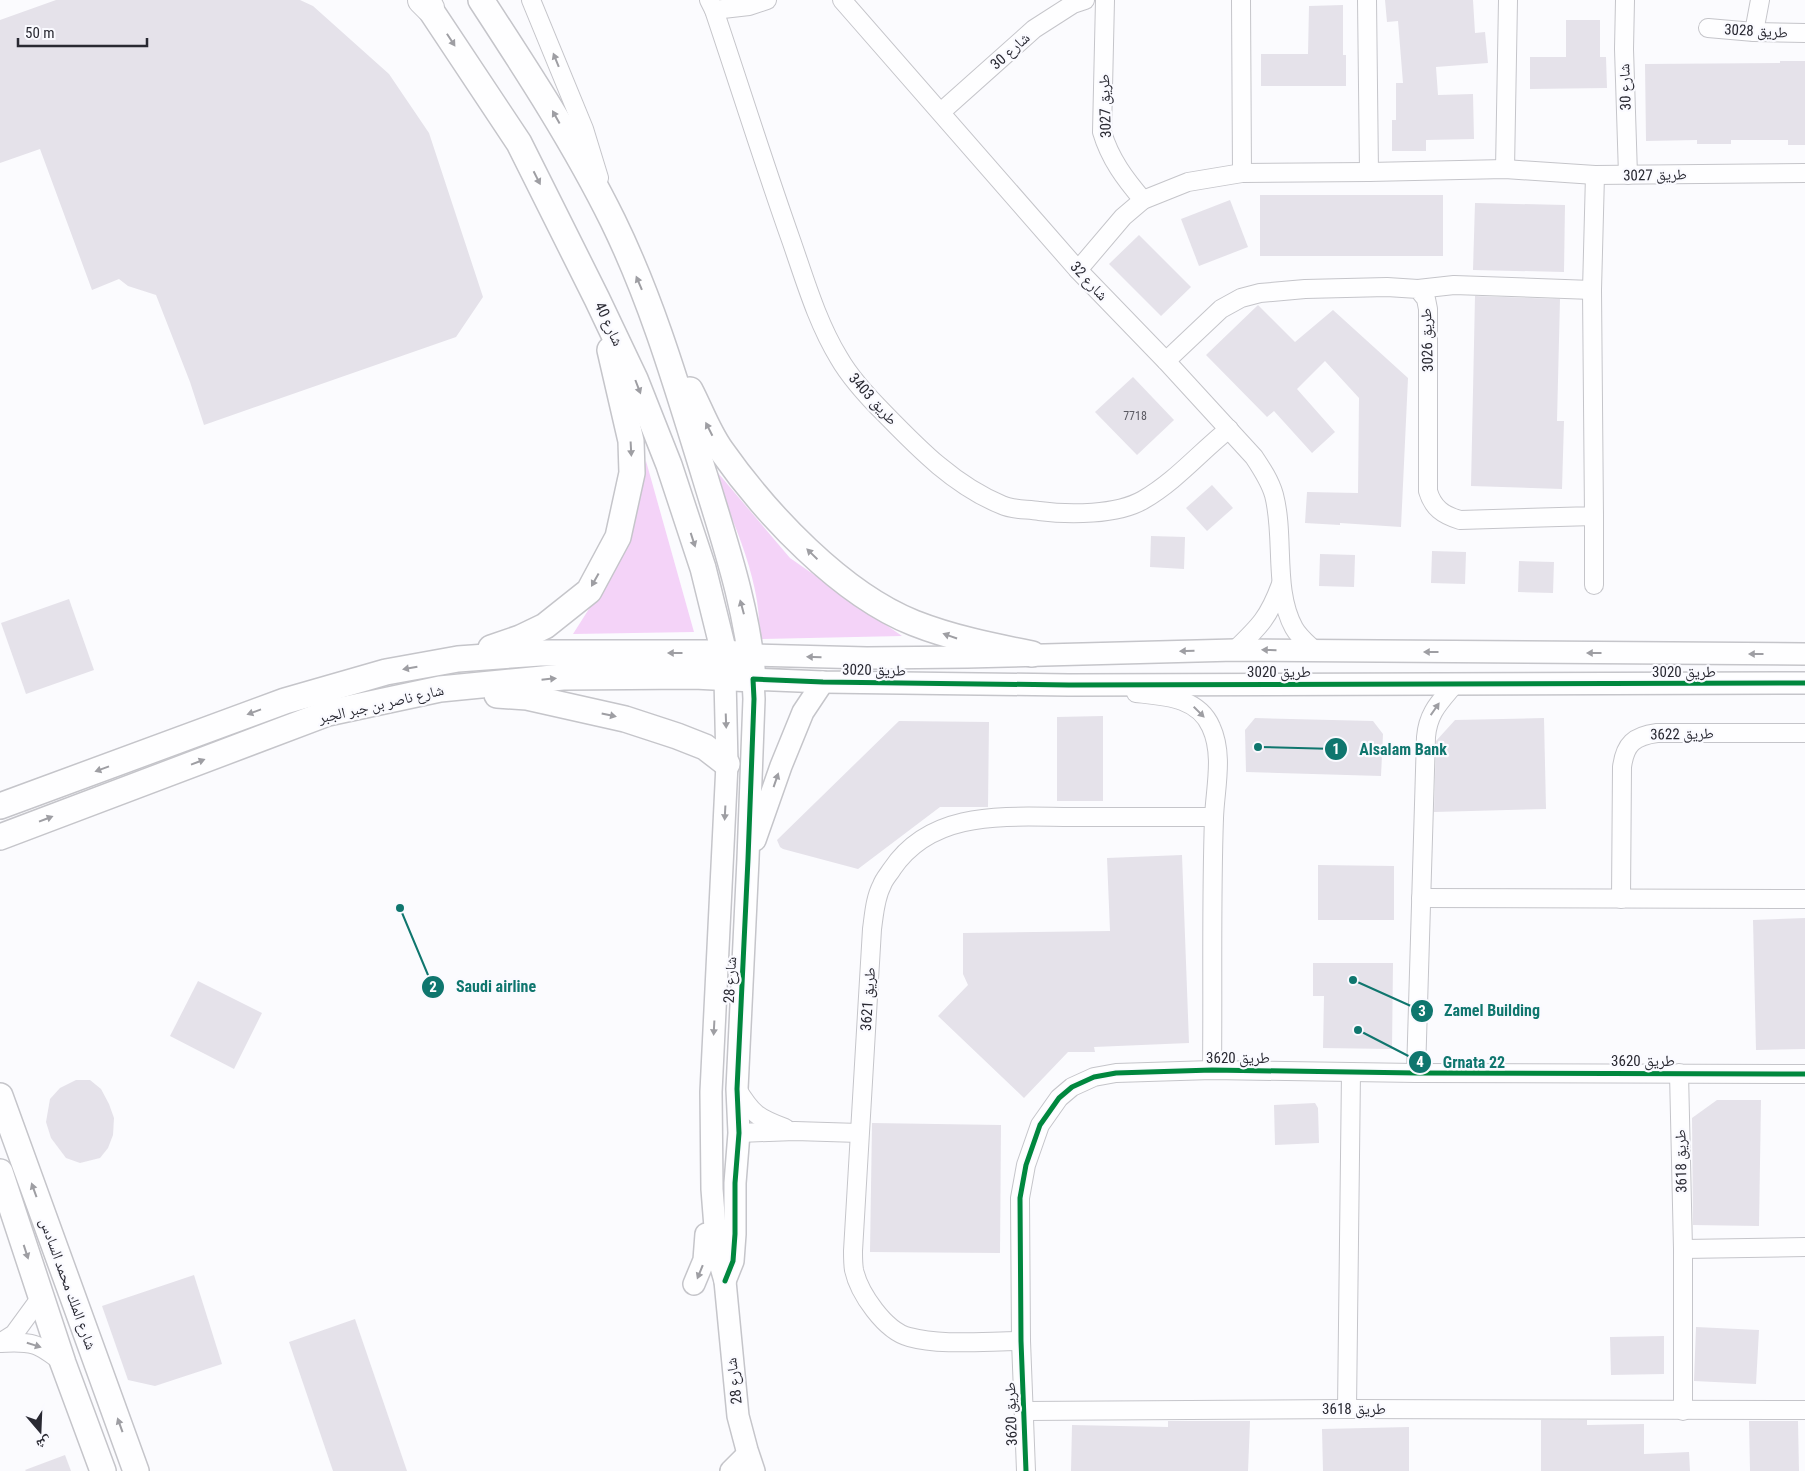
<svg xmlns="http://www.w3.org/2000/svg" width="1805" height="1471" viewBox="0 0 1805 1471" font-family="'Roboto Condensed','Noto Naskh Arabic',sans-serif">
<rect width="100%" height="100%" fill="#fbfbfe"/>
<!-- green -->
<g fill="#f4d3f8">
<path d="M707,460L790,558L902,636L761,639C759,626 759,613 757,601C749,552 726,505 707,460Z"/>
<path d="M646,461L694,632L573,634L594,601L626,544Z"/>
</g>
<!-- building -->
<g fill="#e5e2ea">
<path d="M56,0H300L313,6L389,74L429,133L483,297L456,337L204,425L190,382L156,295L128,286L119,279L92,290L40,149L0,163V20Z"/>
<path d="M1385,0H1473L1475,33L1485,32L1488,63L1436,67L1438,95L1473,94L1474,139L1426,140V151H1392V120H1396V83H1403L1398,21L1387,22Z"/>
<path d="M1343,5V55H1346V86H1261V54H1308L1309,6Z"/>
<path d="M1566,20H1600V57H1606L1607,88L1530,89V57H1566Z"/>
<path d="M1780,61H1805V145H1788V140H1731V144H1697V140L1646,141L1645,64L1780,63Z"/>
<rect x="1260" y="195" width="183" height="61"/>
<path d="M1230,200L1248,247L1199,266L1181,219Z"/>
<path d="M1475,203L1565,205L1564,272L1473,270Z"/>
<path d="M1139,235L1191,287L1161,316L1109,264Z"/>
<path d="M1475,296L1560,299L1557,421H1564L1562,489L1471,486Z"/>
<path d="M1258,305L1295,342L1333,310L1408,378L1401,527L1340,523V525L1305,523L1307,492L1358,493L1359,398L1325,361L1297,389L1335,432L1312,453L1274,411L1267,417L1206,355Z"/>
<path d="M1133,377L1174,420L1137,455L1095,412Z"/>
<path d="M1212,485L1233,508L1207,531L1186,508Z"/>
<path d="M1151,536L1185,537L1184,569L1150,567Z"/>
<path d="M1432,551L1466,552L1465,584L1431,583Z"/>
<path d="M1320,554L1355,555L1354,587L1319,586Z"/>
<path d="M1519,561L1554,562L1553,593L1518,592Z"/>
<path d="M69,599L94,670L26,694L1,623Z"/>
<path d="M1103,716V801H1057V717Z"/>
<path d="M1255,718L1373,721L1383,734L1381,776L1246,772L1245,730Z"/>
<path d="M1544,718L1546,809L1434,812L1436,741L1455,720Z"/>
<path d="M899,721L989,722L988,807H940L858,869L783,849L780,847L777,840Z"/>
<path d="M1182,855L1189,1043L1094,1047L1095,1052H1068L1024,1098L938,1016L968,985L963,974V933L1110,931L1107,858Z"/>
<path d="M1318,865L1394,866V920H1318Z"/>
<path d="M1805,918V1049L1756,1050L1753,920Z"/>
<path d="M1313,963H1393L1392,1049L1323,1048L1324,996H1313Z"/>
<path d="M198,981L262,1013L234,1069L170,1036Z"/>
<path d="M76,1080H90L101,1089L109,1104L114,1118L113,1135L108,1148L100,1158L80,1163L66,1158L51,1138L46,1122L50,1099L60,1088Z"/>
<path d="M1717,1100H1761L1759,1226L1693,1225L1692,1118Z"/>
<path d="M1315,1103L1318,1108L1319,1143L1275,1145L1274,1105Z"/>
<path d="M872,1123L1001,1125L1000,1253L870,1252Z"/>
<path d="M194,1275L222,1364L155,1386L128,1380L102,1306Z"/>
<path d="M355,1319L407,1471H333L289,1342Z"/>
<path d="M1696,1327L1759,1330L1756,1384L1694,1381Z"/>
<path d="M1664,1336V1374L1611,1375L1610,1337Z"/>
<path d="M1541,1420H1587V1425L1644,1424V1454L1689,1452L1690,1471H1541Z"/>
<path d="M1168,1421H1250L1248,1471H1071L1072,1425L1168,1427Z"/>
<path d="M1749,1421H1798L1799,1471H1750Z"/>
<path d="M1409,1427V1471H1323L1322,1429Z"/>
<path d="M65,1455L71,1471H26L25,1470Z"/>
</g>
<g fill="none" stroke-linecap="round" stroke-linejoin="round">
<defs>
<g id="minor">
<path d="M531,0L584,129L599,178"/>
<path d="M709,0L714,10C740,87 764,164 791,240C805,280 817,322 839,358C851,379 868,397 885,414C919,449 955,486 1002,505C1012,510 1028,509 1039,511C1069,515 1117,515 1143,500C1176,481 1200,452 1229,429"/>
<path d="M842,0L1078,270L1166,361L1254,457C1262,469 1270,481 1274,495C1285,537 1273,590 1294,628C1299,637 1308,644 1315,651"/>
<path d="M1105,0L1102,132C1110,159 1125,179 1143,200"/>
<path d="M1241,0L1242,173"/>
<path d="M1367,0L1369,172"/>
<path d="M1625,0L1624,49L1628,175"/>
<path d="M714,10L749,6L767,0"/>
<path d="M1708,28L1754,32L1805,33"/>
<path d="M1754,32L1760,0"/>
<path d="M941,112L1034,29L1073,4L1085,0"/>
<path d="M1505,169L1508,0"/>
<path d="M1078,270L1123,217L1143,200L1188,182L1242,173L1369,172L1505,169L1595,175L1805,173"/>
<path d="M1418,289L1454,285L1592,290"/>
<path d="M1166,361L1221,309L1241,298L1260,293L1305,289L1387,287L1418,289L1426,299L1428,309V491C1433,508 1443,515 1460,520L1594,516L1592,290L1595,175"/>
<path d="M1594,516V585"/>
<path d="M1235,650C1260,626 1269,617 1281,584"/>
<path d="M1136,693C1164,696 1198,697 1211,727C1224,755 1215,789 1214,818C1211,902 1213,986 1212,1070"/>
<path d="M1421,898L1805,899"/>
<path d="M1621,899L1622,767C1625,744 1634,736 1657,733H1805"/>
<path d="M1416,1073L1426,737C1428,713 1439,703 1454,685"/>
<path d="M1679,1073L1683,1249V1411"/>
<path d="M737,1089C752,1114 758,1118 785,1128"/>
<path d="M739,1133L795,1131L859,1133"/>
<path d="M1683,1249L1805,1247"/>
<path d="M1021,1341C986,1341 941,1346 909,1337C885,1331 859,1293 854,1270C853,1264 853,1257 853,1251L872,929C874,915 875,898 882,885C884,879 889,874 892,869C933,808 1009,817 1073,817C1120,817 1167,817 1214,817"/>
<path d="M0,1343C32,1341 38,1343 63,1363"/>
<path d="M0,1343L14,1334L41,1297"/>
<path d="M1347,1409L1351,1072"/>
<path d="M1024,1411L1347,1409L1805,1410"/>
<path d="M1026,1471L1021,1341L1020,1198L1026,1165L1040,1125L1059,1098L1072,1087L1094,1077L1116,1073L1212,1070L1416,1073L1805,1074"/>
</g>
<g id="tertiary">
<path d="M751,655L867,658L967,657L1235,650L1805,654"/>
<path d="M725,678L727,764L711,1092L712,1189L717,1253L725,1281L738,1416L747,1450L754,1471"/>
<path d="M755,840L781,766L803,712L823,682"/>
<path d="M725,1281L733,1261L735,1234V1183L739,1133L737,1089L748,859L754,699L753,679L823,682L1069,685L1805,683"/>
<path d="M694,1284L704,1260L706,1234"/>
<path d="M731,1471L746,1456"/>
</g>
<g id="secondary">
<path d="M424,0L519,143L597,299L635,379L669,465L703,568L724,653L725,670"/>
<path d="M690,390C700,409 708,432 721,450C766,514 841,594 914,623C952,638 992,646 1032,654"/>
<path d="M491,648L520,638L545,626L589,591L618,537L632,473L631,441L610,350"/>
<path d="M497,695L527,697L625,719L677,736L705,747L727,764"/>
<path d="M0,806L285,701L386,672L458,659L540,653H724L751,655"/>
<path d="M0,837L328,713L440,689L563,677L694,676L753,679C748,610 725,543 705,477C678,390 653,303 613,221C575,144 528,72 481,0"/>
<path d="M0,1096L136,1471"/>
<path d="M0,1172L63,1363L103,1471"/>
</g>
<path id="motorway" d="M422,0L430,8"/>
</defs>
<!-- minor casing -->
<use href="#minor" stroke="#c5c5ca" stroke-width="20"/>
<!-- tertiary casing -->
<use href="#tertiary" stroke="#c5c5ca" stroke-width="24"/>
<!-- secondary casing -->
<use href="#secondary" stroke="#c5c5ca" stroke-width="28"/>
<!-- motorway casing -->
<use href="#motorway" stroke="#c5c5ca" stroke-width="30"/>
<!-- minor -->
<use href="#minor" stroke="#fefeff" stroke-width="18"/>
<!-- tertiary -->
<use href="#tertiary" stroke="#fefeff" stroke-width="21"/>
<!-- secondary -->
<use href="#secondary" stroke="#fefeff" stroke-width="25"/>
<!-- motorway -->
<use href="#motorway" stroke="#fefeff" stroke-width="28"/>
<defs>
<g id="cycleway">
<path d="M725,1281L733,1261L735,1234V1183L739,1133L737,1089L748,859L754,699L753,679L823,682L1069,685L1805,683"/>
<path d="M1026,1471L1021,1341L1020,1198L1026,1165L1040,1125L1059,1098L1072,1087L1094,1077L1116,1073L1212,1070L1416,1073L1805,1074"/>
</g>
</defs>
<!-- cycleway casing -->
<use href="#cycleway" stroke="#fafaff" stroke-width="8"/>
<!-- cycleway -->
<use href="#cycleway" stroke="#00873e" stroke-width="5"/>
</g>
<!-- one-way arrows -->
<defs><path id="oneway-solid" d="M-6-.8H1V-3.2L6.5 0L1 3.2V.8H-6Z" transform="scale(1.25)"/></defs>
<g fill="#9e9ea3">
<use href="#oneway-solid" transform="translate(451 40) rotate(57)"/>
<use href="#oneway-solid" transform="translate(556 60) rotate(-112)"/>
<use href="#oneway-solid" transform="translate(556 117) rotate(-119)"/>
<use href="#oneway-solid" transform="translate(537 178) rotate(63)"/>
<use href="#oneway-solid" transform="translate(639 283) rotate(-113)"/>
<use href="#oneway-solid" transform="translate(638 387) rotate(69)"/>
<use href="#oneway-solid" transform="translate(709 429) rotate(-117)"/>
<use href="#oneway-solid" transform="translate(631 449) rotate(87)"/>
<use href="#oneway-solid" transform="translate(693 540) rotate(72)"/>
<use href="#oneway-solid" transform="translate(812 554) rotate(-136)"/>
<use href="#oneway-solid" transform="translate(595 580) rotate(119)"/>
<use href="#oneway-solid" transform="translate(742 607) rotate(-105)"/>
<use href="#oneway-solid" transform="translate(950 636) rotate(-161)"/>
<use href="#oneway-solid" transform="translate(1269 650) rotate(-179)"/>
<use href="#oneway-solid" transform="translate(1187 651) rotate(179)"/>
<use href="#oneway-solid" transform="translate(1431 652) rotate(-180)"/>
<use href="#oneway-solid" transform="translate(675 653) rotate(-180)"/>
<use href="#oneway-solid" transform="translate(1594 653) rotate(-180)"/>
<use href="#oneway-solid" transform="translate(1756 654) rotate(-180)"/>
<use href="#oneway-solid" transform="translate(814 657) rotate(-179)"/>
<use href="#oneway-solid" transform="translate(410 668) rotate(170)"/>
<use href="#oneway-solid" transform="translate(549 679) rotate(-6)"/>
<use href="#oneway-solid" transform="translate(1435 709) rotate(-55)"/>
<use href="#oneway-solid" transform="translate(254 712) rotate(160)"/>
<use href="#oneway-solid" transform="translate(1199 712) rotate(45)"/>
<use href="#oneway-solid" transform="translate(609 715) rotate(12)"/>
<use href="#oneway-solid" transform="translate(726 721) rotate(88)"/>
<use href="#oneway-solid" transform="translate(198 762) rotate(-21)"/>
<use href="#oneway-solid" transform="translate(102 769) rotate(160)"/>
<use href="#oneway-solid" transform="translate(776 780) rotate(-71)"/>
<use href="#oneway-solid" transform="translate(725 813) rotate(93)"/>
<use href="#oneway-solid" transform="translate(46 819) rotate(-21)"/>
<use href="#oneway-solid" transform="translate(714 1028) rotate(93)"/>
<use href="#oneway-solid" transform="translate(34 1190) rotate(-110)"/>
<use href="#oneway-solid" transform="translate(26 1252) rotate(72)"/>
<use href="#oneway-solid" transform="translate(700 1272) rotate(112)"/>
<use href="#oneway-solid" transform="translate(34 1345) rotate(17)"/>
<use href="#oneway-solid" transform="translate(120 1425) rotate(-110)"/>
</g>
<g text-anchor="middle" stroke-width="4.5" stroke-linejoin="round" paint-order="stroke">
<!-- number labels -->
<g font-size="12" fill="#5b5a63">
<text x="1135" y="420">7718</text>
</g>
<!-- street labels -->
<g font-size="15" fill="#292932" stroke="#fafaff">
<text transform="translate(1756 31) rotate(3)" y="5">طريق 3028</text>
<text transform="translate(1010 51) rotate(-42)" y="5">شارع 30</text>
<text transform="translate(1625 87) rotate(-92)" y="5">شارع 30</text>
<text transform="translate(1105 106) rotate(-92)" y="5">طريق 3027</text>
<text transform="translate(1655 175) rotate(-1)" y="5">طريق 3027</text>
<text transform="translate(1089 281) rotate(47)" y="5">شارع 32</text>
<text transform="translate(609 324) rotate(65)" y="5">شارع 40</text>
<text transform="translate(1427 340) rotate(-92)" y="5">طريق 3026</text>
<text transform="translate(873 399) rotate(48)" y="5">طريق 3403</text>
<text transform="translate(874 670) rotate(1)" y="5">طريق 3020</text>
<text x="1279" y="677">طريق 3020</text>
<text x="1684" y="677">طريق 3020</text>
<text transform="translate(381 704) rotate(-13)" y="5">شارع ناصر بن جبر الجبر</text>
<text transform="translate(1682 734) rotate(-1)" y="5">طريق 3622</text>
<text transform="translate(730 980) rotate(-87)" y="5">شارع 28</text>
<text transform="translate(868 999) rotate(-86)" y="5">طريق 3621</text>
<text x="1238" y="1063">طريق 3620</text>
<text x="1643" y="1066">طريق 3620</text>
<text transform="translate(1681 1161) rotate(-91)" y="5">طريق 3618</text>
<text transform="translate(68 1284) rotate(70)" y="5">شارع الملك محمد السادس</text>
<text transform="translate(734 1381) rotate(-97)" y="5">شارع 28</text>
<text x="1354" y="1414">طريق 3618</text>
<text transform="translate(1011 1414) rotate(-92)" y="5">طريق 3620</text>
</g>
</g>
<!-- callouts -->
<path fill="none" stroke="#0f766e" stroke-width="2" d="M1258 747L1336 749M400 908L433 987M1353 980L1422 1011M1358 1030L1420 1062"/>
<g fill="#0f766e" stroke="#fafaff" stroke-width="2">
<circle cx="1258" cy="747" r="5"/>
<circle cx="400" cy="908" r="5"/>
<circle cx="1353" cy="980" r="5"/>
<circle cx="1358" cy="1030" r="5"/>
<circle cx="1336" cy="749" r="12"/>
<circle cx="433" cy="987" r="12"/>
<circle cx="1422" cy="1011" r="12"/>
<circle cx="1420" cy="1062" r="12"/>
</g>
<g font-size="15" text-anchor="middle" font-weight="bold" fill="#fff">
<text x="1336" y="754">1</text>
<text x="433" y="992">2</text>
<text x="1422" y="1016">3</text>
<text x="1420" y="1067">4</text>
</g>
<g font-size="16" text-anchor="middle" font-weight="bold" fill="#0f766e" stroke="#fafaff" stroke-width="4.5" stroke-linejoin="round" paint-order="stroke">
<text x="1403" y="755">Alsalam Bank</text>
<text x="496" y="992">Saudi airline</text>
<text x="1492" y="1016">Zamel Building</text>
<text x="1474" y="1068">Grnata 22</text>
</g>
<!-- north arrow -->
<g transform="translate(40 1431) rotate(161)" stroke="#fafaff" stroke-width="4" paint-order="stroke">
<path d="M0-4L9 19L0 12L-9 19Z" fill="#292932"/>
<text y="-8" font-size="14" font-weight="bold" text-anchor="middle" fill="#292932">ش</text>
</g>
<!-- scale -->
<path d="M18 38v8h129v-8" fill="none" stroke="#292932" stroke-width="2.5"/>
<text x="25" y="38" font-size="15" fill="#292932" stroke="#fafaff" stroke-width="4" paint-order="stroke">50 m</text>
</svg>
